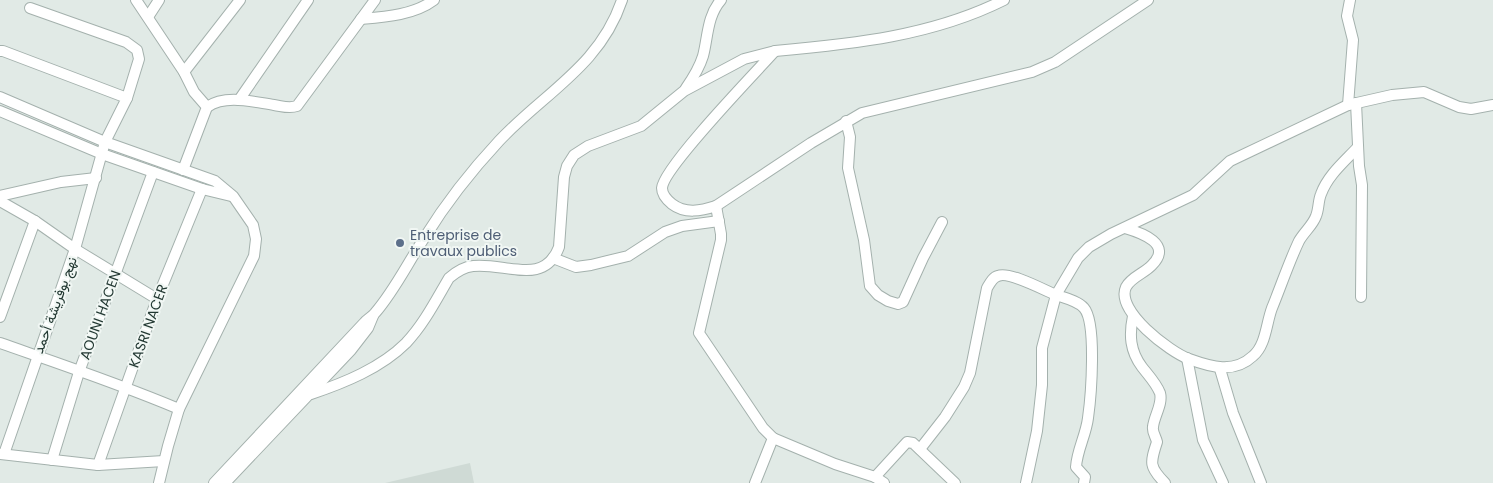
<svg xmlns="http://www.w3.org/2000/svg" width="1493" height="483" viewBox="0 0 1493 483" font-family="Poppins,Vazirmatn,sans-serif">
<rect width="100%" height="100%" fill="#e1eae6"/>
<!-- built -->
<path fill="#cfdad5" d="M470,463L474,483H385Z"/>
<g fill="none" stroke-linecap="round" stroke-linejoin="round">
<defs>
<g id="minor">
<path d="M136,0L184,72L194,92L207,107L183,170"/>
<path d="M30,8L126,42L137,50L139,59L127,98"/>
<path d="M148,17L159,0"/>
<path d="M361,19C385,17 414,15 434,0"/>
<path d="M0,51H3L127,98L105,142L75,249L4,454"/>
<path d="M775,51C853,44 932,36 1004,0"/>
<path d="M184,72L240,0"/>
<path d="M686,88C693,78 699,69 703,56C708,37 707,16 721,0"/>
<path d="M0,97L105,142L215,181L233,196L253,225L256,239L254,256L179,409L168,446L159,483"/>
<path d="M239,100L308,0"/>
<path d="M1356,103L1359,166L1362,185L1361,297"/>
<path d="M1348,105L1353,40L1347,16L1350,0"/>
<path d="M207,107C226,94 253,102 274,105C282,106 289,109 297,106L375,0"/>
<path d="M0,111L102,154L202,189L231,196"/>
<path d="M846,121L850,137L848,168L864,240L870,286L878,295L888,301L898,304L903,302L923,258L942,222"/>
<path d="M0,196L61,182L96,178"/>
<path d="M0,201L35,221L75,249L157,299"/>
<path d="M716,206L721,234V240L699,333L763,428L773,438"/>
<path d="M1125,228C1142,233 1173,244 1152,265C1145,273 1131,277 1126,287C1115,311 1170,352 1189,359C1211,367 1234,374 1253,356C1266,345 1266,324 1272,308C1281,286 1289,262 1299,241C1304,232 1313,225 1316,216C1319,209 1318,201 1321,194C1328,175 1344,162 1358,147"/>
<path d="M553,258L576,267L591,265L628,256L665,232L682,226L719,221"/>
<path d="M1133,316C1129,335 1130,351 1142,367C1149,376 1156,383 1160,393C1163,404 1154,416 1153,427C1152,432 1156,437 1157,442C1150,463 1149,467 1165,483"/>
<path d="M0,317L35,221"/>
<path d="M0,343C60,364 120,384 179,409"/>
<path d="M1187,358L1203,440L1223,483"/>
<path d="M1220,369L1233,413L1261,483"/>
<path d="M311,394C344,383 381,368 406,343C424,324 436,300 449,278C456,272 463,267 473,266C504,262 544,287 559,247L564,177L567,166L574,155L588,146L641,126L684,91L744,59L775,51C756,72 663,168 662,188C662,195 667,200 672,204C685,214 701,211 716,206L811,143L862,113L1032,72L1055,62L1148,0"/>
<path d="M920,449L945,417L964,387L970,373L987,288C990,283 993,277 998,276C1009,271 1044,290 1056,295L1042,348V385L1037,431L1026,483"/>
<path d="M0,454L98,465L164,461"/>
<path d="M52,460L79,372L153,172"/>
<path d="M98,465L157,299L202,189"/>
<path d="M214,483L364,323C367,319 372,317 375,313C395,290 408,262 425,237C446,203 472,170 499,141C544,93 600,66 622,0"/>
<path d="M225,483L351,350L368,328L373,316"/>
<path d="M755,483L773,438L835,464L875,477"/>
<path d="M884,483L875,477L907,442L913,443L955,483"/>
<path d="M1084,483L1085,477L1076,467C1077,450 1086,435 1088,418C1091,397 1097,323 1084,308C1078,301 1065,298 1056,295L1078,258L1089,247L1111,234L1193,195L1230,161L1348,105L1392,95L1424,92L1459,107L1471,109L1493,105"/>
</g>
</defs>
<!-- minor casing -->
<use href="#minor" stroke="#a4b1ad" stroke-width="12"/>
<!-- minor -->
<use href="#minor" stroke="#fff" stroke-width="10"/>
</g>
<!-- markers -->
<circle fill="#5c6f8a" stroke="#f1f7f4" stroke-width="2" cx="400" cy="243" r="5"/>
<g text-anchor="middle" stroke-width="4" stroke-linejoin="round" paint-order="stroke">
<!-- service labels -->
<g font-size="14" fill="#4e5e75" stroke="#f1f7f4" text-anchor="start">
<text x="410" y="240">Entreprise de<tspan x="410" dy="16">travaux publics</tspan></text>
</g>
<!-- street labels -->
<g font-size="14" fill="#233933" stroke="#f1f7f4">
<text transform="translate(55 305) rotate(-70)" y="5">نهج بوفريشة أحمد</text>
<text transform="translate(100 315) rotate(-70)" y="5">AOUNI HACEN</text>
<text transform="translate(148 326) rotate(-70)" y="5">KASRI NACER</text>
</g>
</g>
</svg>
